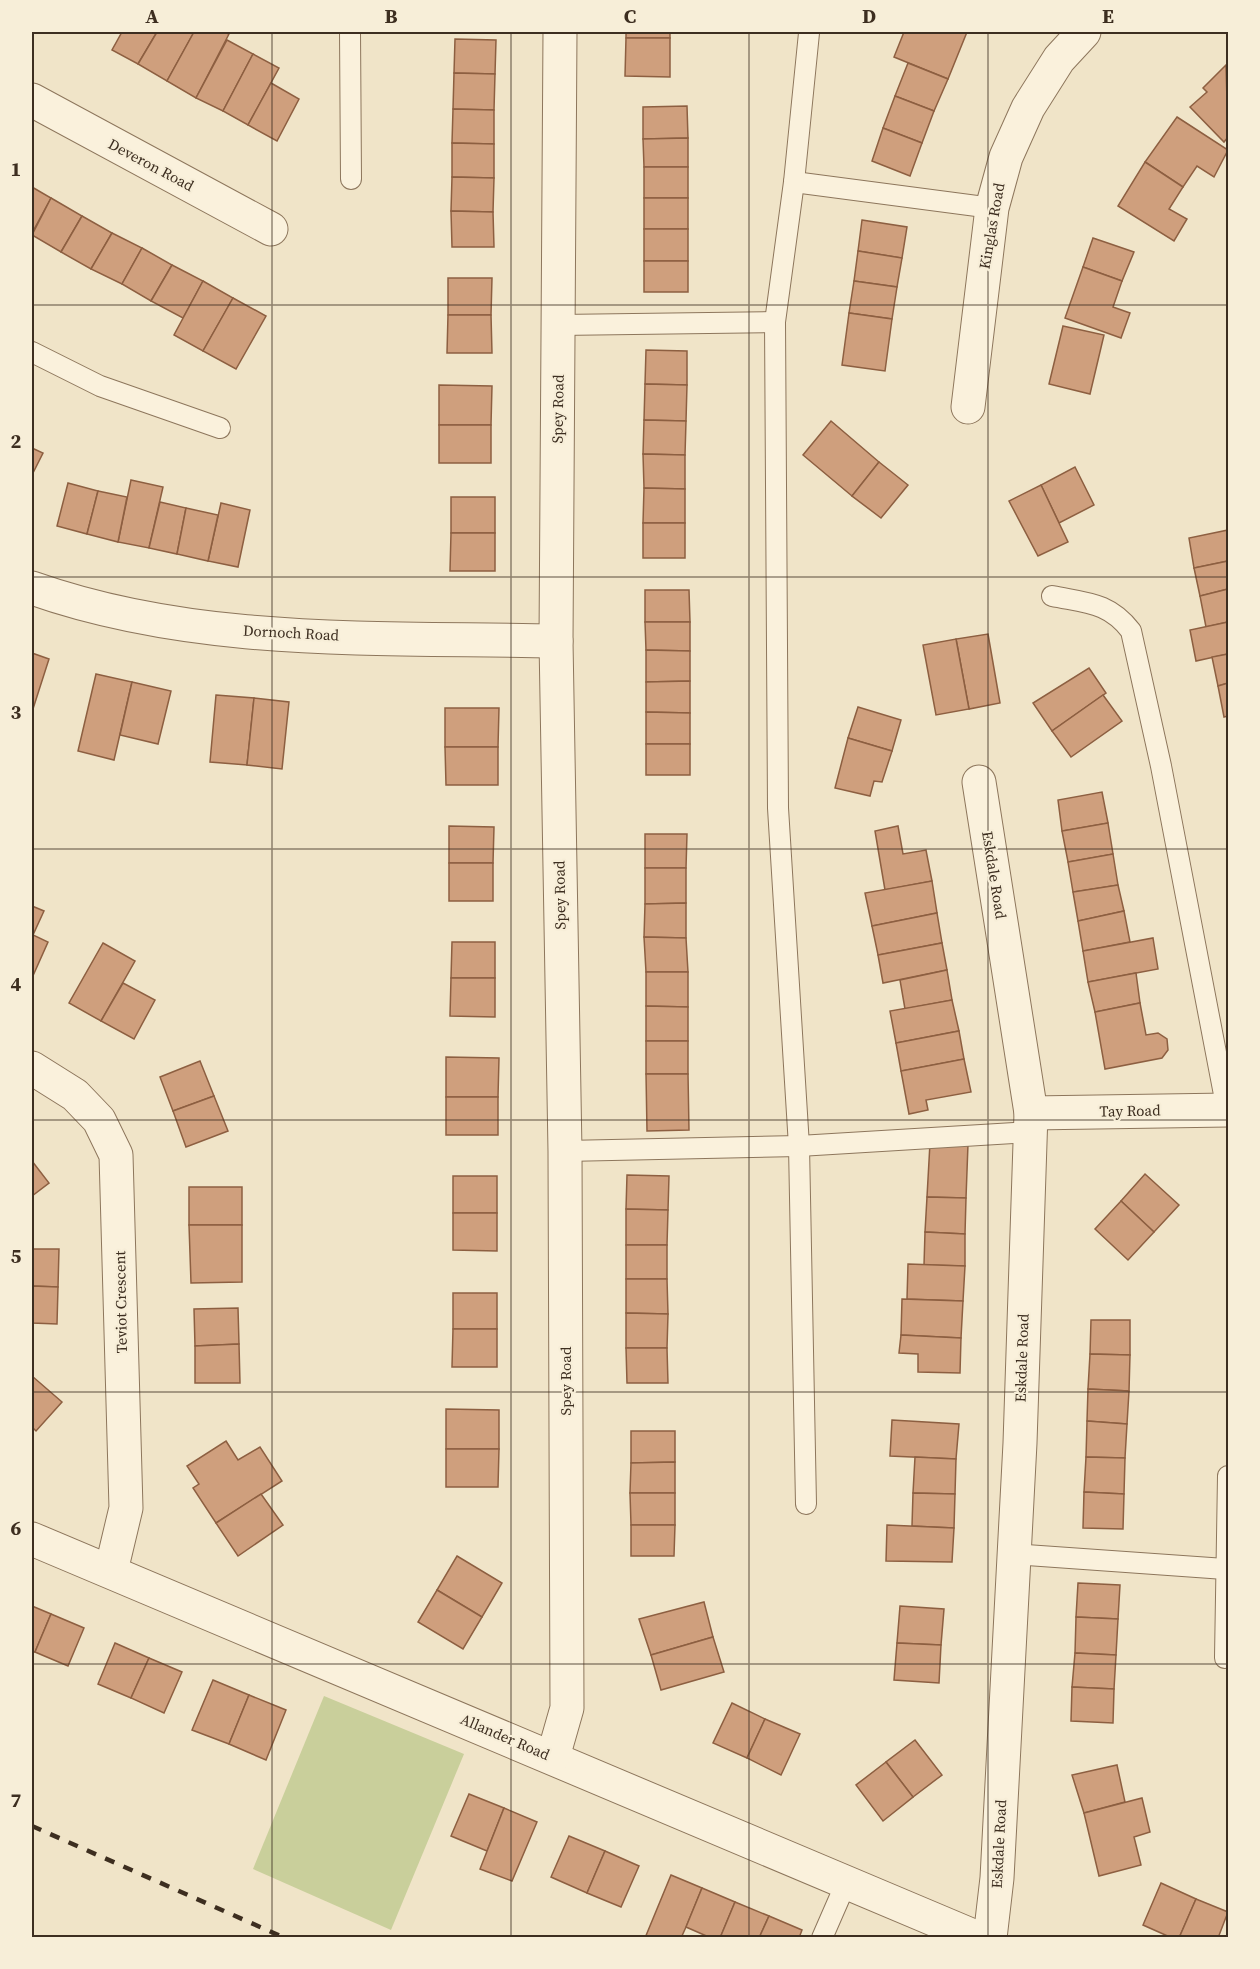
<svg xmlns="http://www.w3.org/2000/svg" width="1260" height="1969" viewBox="0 0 1260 1969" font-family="'Source Serif 4',serif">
<rect width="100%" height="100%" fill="#f0e4c8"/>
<!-- green -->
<path fill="#c9cf9b" d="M324,1696L464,1754L391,1930L253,1869Z"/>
<!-- building -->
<g fill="#cf9f7d" stroke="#8d5f41" stroke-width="1.5">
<path d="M122,32H157L138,64L112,50Z"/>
<path d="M157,32H194L167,81L138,64Z"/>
<path d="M194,32H224L229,34L196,98L167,81Z"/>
<rect x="626" y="32" width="44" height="6"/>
<path d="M904,32H967L948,79L894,57Z"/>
<path d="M626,38H670V77L625,76Z"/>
<path d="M455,39L496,40L495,74L454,73Z"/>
<path d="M227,40L253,54L223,111L196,98Z"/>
<path d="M253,54L279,68L248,125L223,111Z"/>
<path d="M908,63L948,79L934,111L895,96Z"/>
<path d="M1226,65L1228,137L1224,142L1190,107L1207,92L1203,88Z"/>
<path d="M454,73L495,74L494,110L453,109Z"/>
<path d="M271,83L299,99L277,141L248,125Z"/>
<path d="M895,96L934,111L922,143L883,128Z"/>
<path d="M687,106L688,138L643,139V107Z"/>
<path d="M453,109L494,110V144L452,143Z"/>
<path d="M1177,117L1228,150L1214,177L1197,166L1183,187L1145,162Z"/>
<path d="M883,128L922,143L910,176L872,161Z"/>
<path d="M688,138V167H644L643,139Z"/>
<path d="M452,143L494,144V178L452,177Z"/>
<path d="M1145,162L1183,187L1169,209L1187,219L1174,241L1118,206Z"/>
<rect x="644" y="167" width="44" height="31"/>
<path d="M452,177L494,178L493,212L451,211Z"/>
<path d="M32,187L51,198L32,233Z"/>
<path d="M51,198L82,216L61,252L32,235Z"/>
<rect x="644" y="198" width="44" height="31"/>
<path d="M451,211L493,212L494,247H452Z"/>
<path d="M82,216L112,233L91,269L61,252Z"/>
<path d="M862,220L907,227L902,258L858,251Z"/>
<rect x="644" y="229" width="44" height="32"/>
<path d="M112,233L142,248L122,284L91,269Z"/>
<path d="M1093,238L1134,252L1122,281L1083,267Z"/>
<path d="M142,248L172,265L151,301L122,284Z"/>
<path d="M858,251L902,258L897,287L854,281Z"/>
<rect x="644" y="261" width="44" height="31"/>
<path d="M172,265L203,281L183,318L151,301Z"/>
<path d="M1083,267L1122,281L1113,307L1130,313L1121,338L1065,318Z"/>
<path d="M448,278H492L491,315H448Z"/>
<path d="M203,281L233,298L203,351L174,335Z"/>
<path d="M854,281L897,287L892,319L849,313Z"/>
<path d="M233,298L266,316L236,369L203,351Z"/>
<path d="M849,313L892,319L885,371L842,365Z"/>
<path d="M448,315H491L492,353H447Z"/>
<path d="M1063,326L1104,335L1090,394L1049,384Z"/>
<path d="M646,350L687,351V385L645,384Z"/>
<path d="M645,384L687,385L686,421L644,420Z"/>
<path d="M439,385L492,386L491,425H439Z"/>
<path d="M644,420L686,421L685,455L643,454Z"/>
<path d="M831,421L879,462L852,496L803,455Z"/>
<rect x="439" y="425" width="52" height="38"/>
<path d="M32,448L43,453L32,475Z"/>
<path d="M643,454L685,455V489L644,488Z"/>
<path d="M879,462L908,485L881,518L852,496Z"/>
<path d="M1075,467L1094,505L1059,523L1041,485Z"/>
<path d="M131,480L163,487L149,548L118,542Z"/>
<path d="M68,483L98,491L87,534L57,526Z"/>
<path d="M1041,485L1068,542L1038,556L1009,501Z"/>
<path d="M644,488L685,489V523H643Z"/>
<path d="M98,491L127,497L118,542L87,534Z"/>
<rect x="451" y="497" width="44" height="36"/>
<path d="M160,502L186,508L177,554L149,548Z"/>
<path d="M221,503L250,510L238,567L208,561Z"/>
<path d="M186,508L218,515L208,561L177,554Z"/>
<rect x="643" y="523" width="42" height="35"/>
<path d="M1228,530V561L1194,568L1189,538Z"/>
<path d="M451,533H495V571H450Z"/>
<path d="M1228,561V589L1200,596L1194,568Z"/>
<path d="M1228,589V622L1206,627L1200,596Z"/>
<path d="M645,590H689L690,622H645Z"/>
<path d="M645,622H690V651L646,650Z"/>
<path d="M1228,622V654L1196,661L1190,630Z"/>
<path d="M988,634L1000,703L969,709L956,639Z"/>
<path d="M956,639L969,709L936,715L923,645Z"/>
<path d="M646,650L690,651V681L646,682Z"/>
<path d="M32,653L49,659L32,712Z"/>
<path d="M1228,654V683L1218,686L1212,657Z"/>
<path d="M1089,668L1106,693L1052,731L1033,703Z"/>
<path d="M96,674L132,682L114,760L78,751Z"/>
<path d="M690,681V713L646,712V682Z"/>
<path d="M132,682L171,691L158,744L120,735Z"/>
<path d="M1228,683V716L1224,717L1218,686Z"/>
<path d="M216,695L254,698L247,765L210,762Z"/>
<path d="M1103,695L1122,721L1071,757L1052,731Z"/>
<path d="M254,698L289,702L282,769L247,765Z"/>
<path d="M858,707L901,720L892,751L848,738Z"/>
<path d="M445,708H499L498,747H445Z"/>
<path d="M646,712L690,713V744H646Z"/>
<path d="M848,738L892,751L882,782L874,781L870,796L835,788Z"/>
<rect x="646" y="744" width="44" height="31"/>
<path d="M445,747H498V785H446Z"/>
<path d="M1102,792L1108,823L1062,831L1058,800Z"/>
<path d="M1108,823L1113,854L1068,862L1062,831Z"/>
<path d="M449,826L494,827L493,863H449Z"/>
<path d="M898,826L903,854L926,850L932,881L885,890L875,831Z"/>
<path d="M645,834H687L686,868H645Z"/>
<path d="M1113,854L1118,885L1073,892L1068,862Z"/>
<rect x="449" y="863" width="44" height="38"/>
<path d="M645,868H686V903L645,904Z"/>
<path d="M932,881L937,913L872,926L865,893Z"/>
<path d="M1118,885L1124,911L1078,921L1073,892Z"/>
<path d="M686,903V938L644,937L645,904Z"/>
<path d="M32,906L44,911L33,935L48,942L32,978Z"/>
<path d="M1124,911L1130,942L1083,951L1078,921Z"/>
<path d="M937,913L942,943L878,955L872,926Z"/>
<path d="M644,937L686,938L688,972H646Z"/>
<path d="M1153,938L1158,969L1088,982L1083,951Z"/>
<path d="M452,942H495V978H451Z"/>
<path d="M103,943L135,961L101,1021L69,1003Z"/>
<path d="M942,943L947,970L883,983L878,955Z"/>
<path d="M947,970L952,1000L905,1009L900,980Z"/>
<path d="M646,972H688V1007L646,1006Z"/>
<path d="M1136,973L1140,1003L1095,1012L1088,982Z"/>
<path d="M451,978H495V1017L450,1016Z"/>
<path d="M123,983L155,1000L134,1039L101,1021Z"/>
<path d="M952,1000L959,1031L896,1043L890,1011Z"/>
<path d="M1140,1003L1146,1035L1158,1033L1167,1039L1168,1050L1162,1058L1105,1069L1095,1012Z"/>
<path d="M646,1006L688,1007V1041H646Z"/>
<path d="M959,1031L964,1059L901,1071L896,1043Z"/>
<rect x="646" y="1041" width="42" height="33"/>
<path d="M446,1057L499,1058L498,1097H446Z"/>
<path d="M964,1059L971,1092L926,1100L928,1110L909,1114L901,1071Z"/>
<path d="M200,1061L214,1096L173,1111L160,1077Z"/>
<path d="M646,1074H688L689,1130L647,1131Z"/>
<path d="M214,1096L228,1131L186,1147L173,1111Z"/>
<rect x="446" y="1097" width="52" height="38"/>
<path d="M930,1143L968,1144L966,1198L927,1197Z"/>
<path d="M32,1161L49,1183L32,1196Z"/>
<path d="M1145,1174L1179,1205L1154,1232L1121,1201Z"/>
<path d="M627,1175L669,1176L668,1210L626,1209Z"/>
<rect x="453" y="1176" width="44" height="37"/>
<rect x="189" y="1187" width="53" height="38"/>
<path d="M927,1197L966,1198L965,1234L925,1232Z"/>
<path d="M1121,1201L1154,1232L1128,1260L1095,1229Z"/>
<path d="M626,1209L668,1210L667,1245H626Z"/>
<path d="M453,1213H497V1251L453,1250Z"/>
<path d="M189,1225H242V1282L191,1283Z"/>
<path d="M925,1232L965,1234V1266L924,1265Z"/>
<rect x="626" y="1245" width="41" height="34"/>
<path d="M32,1249H59L58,1287L32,1286Z"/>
<path d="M908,1264L965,1266L963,1301L907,1299Z"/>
<path d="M626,1279H667L668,1314L626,1313Z"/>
<path d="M32,1286L58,1287L57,1324L32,1323Z"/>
<rect x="453" y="1293" width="44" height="36"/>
<path d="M902,1299L963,1301L961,1338L901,1335Z"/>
<path d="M238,1308L239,1344L195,1346L194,1309Z"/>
<path d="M626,1313L668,1314L667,1348H626Z"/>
<path d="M1091,1320H1130V1355L1090,1354Z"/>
<path d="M453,1329H497V1367H452Z"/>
<path d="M901,1335L961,1338L960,1373L918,1372V1354L899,1353Z"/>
<path d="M239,1344L240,1383H195V1346Z"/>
<path d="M626,1348H667L668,1383H627Z"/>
<path d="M1090,1354L1130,1355L1129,1391L1088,1389Z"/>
<path d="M32,1376L62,1402L36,1431L32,1427Z"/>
<path d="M1088,1389L1129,1391L1127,1424L1087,1421Z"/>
<path d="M446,1409L499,1410V1449H446Z"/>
<path d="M892,1420L959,1424L956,1459L890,1456Z"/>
<path d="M1087,1421L1127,1424L1125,1458L1086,1457Z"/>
<path d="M631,1431H675V1462L631,1463Z"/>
<path d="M226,1441L238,1460L260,1447L282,1481L216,1523L193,1488L199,1484L187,1466Z"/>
<path d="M446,1449H499L498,1487H446Z"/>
<path d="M915,1457L956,1459L955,1494L913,1493Z"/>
<path d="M1086,1457L1125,1458L1124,1494L1084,1492Z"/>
<path d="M675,1462V1493H630L631,1463Z"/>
<path d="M1084,1492L1124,1494L1123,1529L1083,1528Z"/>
<path d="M630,1493H675V1525H631Z"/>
<path d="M913,1493L955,1494L954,1528L912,1526Z"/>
<path d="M261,1494L283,1525L238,1556L216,1523Z"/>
<path d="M631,1525H675L674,1556H631Z"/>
<path d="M887,1525L954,1528L952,1562L886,1561Z"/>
<path d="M457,1556L502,1583L482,1617L437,1590Z"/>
<path d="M1078,1583L1120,1585L1118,1619L1076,1617Z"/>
<path d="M437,1590L482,1617L463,1649L418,1622Z"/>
<path d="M704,1602L713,1637L651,1655L639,1619Z"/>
<path d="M32,1606L51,1614L35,1652L32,1651Z"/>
<path d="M900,1606L944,1609L941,1645L897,1643Z"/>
<path d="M51,1614L84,1628L68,1666L35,1652Z"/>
<path d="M1076,1617L1118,1619L1116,1655L1075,1653Z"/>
<path d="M713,1637L724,1672L661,1690L651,1655Z"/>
<path d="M115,1643L149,1658L131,1698L98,1684Z"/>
<path d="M897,1643L941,1645L939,1683L894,1680Z"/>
<path d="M1075,1653L1116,1655L1114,1689L1072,1687Z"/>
<path d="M149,1658L182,1672L164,1713L131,1698Z"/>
<path d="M213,1680L249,1695L229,1744L192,1730Z"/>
<path d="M1072,1687L1114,1689L1113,1723L1071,1721Z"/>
<path d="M249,1695L286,1710L266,1760L229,1744Z"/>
<path d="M732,1703L765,1719L747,1758L713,1743Z"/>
<path d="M765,1719L800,1734L781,1775L747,1758Z"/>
<path d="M915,1740L942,1775L913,1797L886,1762Z"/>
<path d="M886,1762L913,1797L883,1821L856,1785Z"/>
<path d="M1117,1765L1125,1802L1084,1813L1072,1775Z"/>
<path d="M469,1794L504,1808L487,1851L451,1836Z"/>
<path d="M1142,1798L1150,1832L1134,1837L1141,1865L1099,1876L1084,1813Z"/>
<path d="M504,1808L537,1822L512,1881L480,1869Z"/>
<path d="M569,1836L605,1851L587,1893L551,1877Z"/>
<path d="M605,1851L639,1866L621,1907L587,1893Z"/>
<path d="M671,1875L702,1888L686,1927L681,1938H645Z"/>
<path d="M1161,1883L1196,1899L1179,1938H1172L1143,1925Z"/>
<path d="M702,1888L735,1902L720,1938H711L686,1927Z"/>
<path d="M1196,1899L1228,1912L1218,1938H1179Z"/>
<path d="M735,1902L769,1916L759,1938H720Z"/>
<path d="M769,1916L802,1930L799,1938H759Z"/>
</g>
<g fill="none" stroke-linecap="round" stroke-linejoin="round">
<defs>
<g id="service">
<path d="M350,32L351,179"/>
<path d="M794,182L992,208"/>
<path d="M559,325L775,322"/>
<path d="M32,352L100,386L220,428"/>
<path d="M1052,596C1086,603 1109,602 1131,631L1161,766L1227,1110"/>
<path d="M565,1151L799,1146L1030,1132"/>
<path d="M806,1504L799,1146L778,808L775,322L794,182L809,33"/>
<path d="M1013,1554L1225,1569"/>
<path d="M1225,1658L1228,1476"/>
<path d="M822,1938L846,1883"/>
</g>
<g id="minor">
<path d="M32,100L271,229"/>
<path d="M968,407L992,208L1006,157L1028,108L1059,59L1084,32"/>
<path d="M32,588C199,647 381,637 556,641"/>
<path d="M979,782L1031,1113L1020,1443L997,1878L990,1938"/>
<path d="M32,1068L75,1095L99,1120L116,1155L126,1508L111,1571"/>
<path d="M1031,1113L1228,1110"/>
<path d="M32,1539L978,1938"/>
<path d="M553,1757L567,1708L565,1151L556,641L560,32"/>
</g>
</defs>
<!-- service casing -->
<use href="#service" stroke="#8d765c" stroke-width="22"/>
<!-- minor casing -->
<use href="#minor" stroke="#8d765c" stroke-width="35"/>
<!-- service -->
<use href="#service" stroke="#faf1dc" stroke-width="20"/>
<!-- minor -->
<use href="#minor" stroke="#faf1dc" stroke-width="33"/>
<!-- rail -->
<path stroke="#3d2e20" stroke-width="4.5" stroke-dasharray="10 10" stroke-linecap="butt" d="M32,1826L285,1938"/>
</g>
<!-- grid -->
<path fill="none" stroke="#3d2e20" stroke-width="1.5" stroke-opacity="0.55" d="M272,32V1938M511,32V1938M749,32V1938M988,32V1938M32,305H1228M32,577H1228M32,849H1228M32,1120H1228M32,1392H1228M32,1664H1228"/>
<g text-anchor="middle" stroke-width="4.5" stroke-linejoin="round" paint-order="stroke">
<!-- street labels -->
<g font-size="15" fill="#3d2e20" stroke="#f7eed8">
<text transform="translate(151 165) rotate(28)" y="5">Deveron Road</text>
<text transform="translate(992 226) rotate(-80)" y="5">Kinglas Road</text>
<text transform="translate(558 409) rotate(-89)" y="5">Spey Road</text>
<text transform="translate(291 633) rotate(3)" y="5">Dornoch Road</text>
<text transform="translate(994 875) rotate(81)" y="5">Eskdale Road</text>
<text transform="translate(560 895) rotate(-91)" y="5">Spey Road</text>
<text transform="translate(1130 1111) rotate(-1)" y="5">Tay Road</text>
<text transform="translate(121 1302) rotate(-91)" y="5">Teviot Crescent</text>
<text transform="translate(1022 1358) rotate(-88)" y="5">Eskdale Road</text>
<text transform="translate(566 1381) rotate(-90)" y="5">Spey Road</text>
<text transform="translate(505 1737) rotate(23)" y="5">Allander Road</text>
<text transform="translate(999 1844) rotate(-87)" y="5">Eskdale Road</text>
</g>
</g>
<!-- border -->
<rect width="1260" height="1969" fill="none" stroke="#f7eed8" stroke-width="66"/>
<rect x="33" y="33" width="1194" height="1903" fill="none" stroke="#3d2e20" stroke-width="2"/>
<g font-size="20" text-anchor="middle" font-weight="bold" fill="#3d2e20">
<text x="152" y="23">A</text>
<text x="391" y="23">B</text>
<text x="630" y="23">C</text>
<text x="869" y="23">D</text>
<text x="1108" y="23">E</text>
<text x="16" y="176">1</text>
<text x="16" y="448">2</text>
<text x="16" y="719">3</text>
<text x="16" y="991">4</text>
<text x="16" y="1263">5</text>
<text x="16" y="1535">6</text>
<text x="16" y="1807">7</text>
</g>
</svg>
